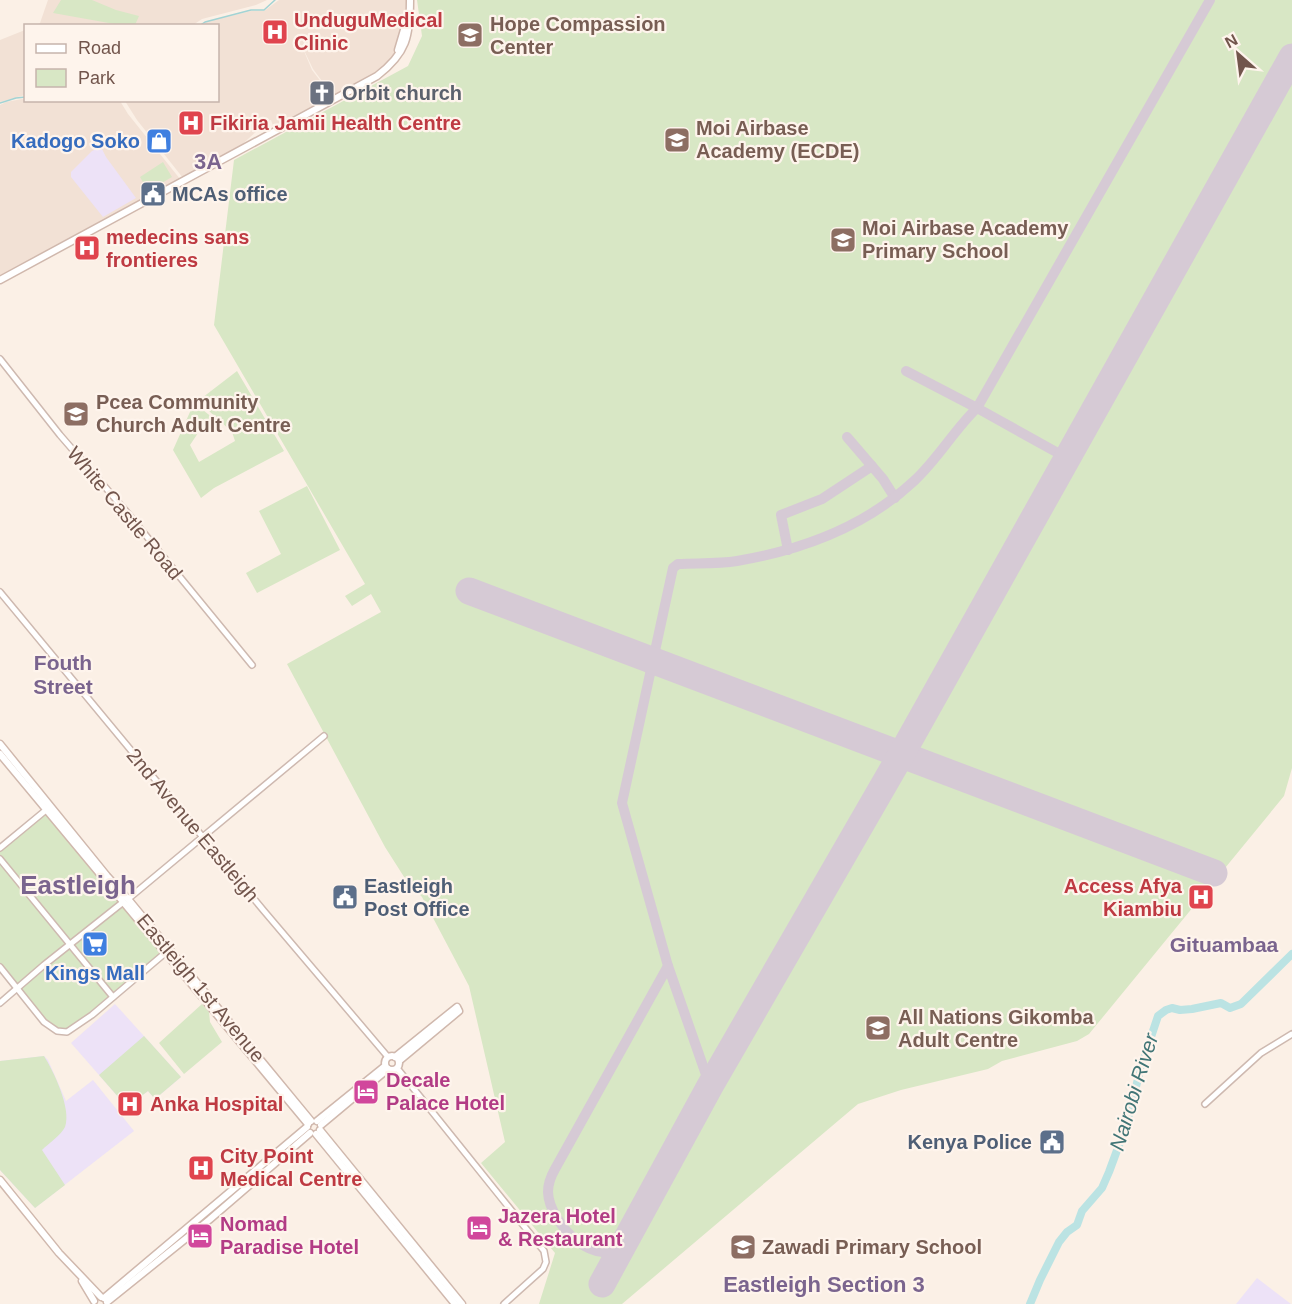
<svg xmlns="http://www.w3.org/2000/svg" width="1292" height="1304" viewBox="0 0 1292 1304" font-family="Arial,sans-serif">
<rect width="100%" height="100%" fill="#fbf0e6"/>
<!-- residential -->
<g fill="#f2e1d5">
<path d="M48,0H267L256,5L202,19L193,25L36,26L40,23Z"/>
<path d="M279,0H408L404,29L396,53L377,73L333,96L313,69L301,44L312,70L332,96L274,129L271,120L268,121L237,149L183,178L137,120L125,101L218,100V26L201,25L205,22L251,11H264Z"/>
<path d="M25,30V95L0,102V40Z"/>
<path d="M22,99L26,100L120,101L128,114L180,179L0,278V105L6,102Z"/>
</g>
<!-- education -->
<g fill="#ede2f7">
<path d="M101,147L106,157L136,198L103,217L71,177V172L92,151Z"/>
<path d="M115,1004L181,1077L155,1099L148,1091L127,1107L71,1043Z"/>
<path d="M44,1056L48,1060L66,1101L93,1080L134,1131L35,1208L0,1170V1061Z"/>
<path d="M1257,1278L1291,1304H1236Z"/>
</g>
<!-- green -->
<g fill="#d8e7c5">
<path d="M61,0H92L116,10L139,16L135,25H120L53,13Z"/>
<path d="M417,0H1292V768L1284,796L1089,1034L1077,1041L1002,1061L988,1069L901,1090L858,1104L622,1304H539L555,1253L481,1163L505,1142L469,986L422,897L406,880L385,847L287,664L381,612L371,594L352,606L345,596L365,584L214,325L234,160L408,66L422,36Z"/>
<path d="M163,162L172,177L148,191L140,177Z"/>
<path d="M237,371L284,451L214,488L201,498L173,450L194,403L213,418L200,430L190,445L199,462L235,441L232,432L198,401Z"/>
<path d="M307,486L340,550L257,593L246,573L281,554L259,511Z"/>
<path d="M46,810L164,954L70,1030L53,1029L0,968V848Z"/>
<path d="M202,1004L209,1012L210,1022L222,1042L184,1074L159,1043Z"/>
<path d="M144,1036L181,1077L155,1099L148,1091L127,1107L99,1075Z"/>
<path d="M44,1056C53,1070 72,1109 65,1127C61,1135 48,1144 42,1150L65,1185L35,1208L0,1170V1061Z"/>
</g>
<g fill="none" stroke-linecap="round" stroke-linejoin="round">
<!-- stream -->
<g stroke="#a2d3d4" stroke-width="1.5">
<path d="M199,26L205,22L251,10H264L275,0"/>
<path d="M0,103L16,98L26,97"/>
</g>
<!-- river -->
<path stroke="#bbe3e3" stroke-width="8" d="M1030,1304L1040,1280L1059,1242L1067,1232L1077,1225L1082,1211L1102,1188L1109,1172L1126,1126L1141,1067L1158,1016L1166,1010L1172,1008L1180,1010L1192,1009L1221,1003L1230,1008L1241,1004L1292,954"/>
<!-- taxiway -->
<g stroke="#d6cad5" stroke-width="10">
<path d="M847,437L883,479L895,498"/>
<path d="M1067,458L977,408L1210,0"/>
<path d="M788,550L781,515L822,499L872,466"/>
<path d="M710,1086L668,966L622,803L673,568L678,564C697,563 718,564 737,561C802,550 866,526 914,481C938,459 954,430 977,408L906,371"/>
<path d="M627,1241C598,1275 549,1223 548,1192C548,1183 551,1176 555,1169L668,966"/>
</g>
<!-- runway -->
<g stroke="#d6cad5" stroke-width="27">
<path d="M469,591L1214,873"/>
<path d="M602,1284L710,1086L901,755L1292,57"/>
</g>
<defs>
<g id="tertiary">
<path d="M0,359L60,435L125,510L252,665"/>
<path d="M0,592L264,911L388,1057"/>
<path d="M0,848L46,810"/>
<path d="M0,859L113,997"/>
<path d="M128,899L324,736"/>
<path d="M0,967L44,1022L57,1031L67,1032L92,1015L164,954"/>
<path d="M0,1003L44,965L122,903"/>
<path d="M397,1068L544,1251L546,1262L543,1269L504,1304"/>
<path d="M1205,1104L1261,1053L1292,1034"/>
</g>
<g id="secondary">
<path d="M398,50L406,23"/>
<path d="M0,280L377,76C407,53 410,36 410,0"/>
<path d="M0,744L107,876L128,899L311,1121"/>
<path d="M0,754L308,1124"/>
<circle cx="392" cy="1063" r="7"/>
<path d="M395,1057L457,1007L459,1011L399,1061"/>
<path d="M317,1121L385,1066"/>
<path d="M321,1125L388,1069"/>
<path d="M320,1130L462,1304"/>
<path d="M316,1134L455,1304"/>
<path d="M0,1180L59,1253L101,1297"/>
<path d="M82,1281L94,1301"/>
<path d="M104,1298L307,1127"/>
<path d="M107,1302L209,1220L310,1133"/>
</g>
</defs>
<!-- tertiary casing -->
<use href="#tertiary" stroke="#ceb9b0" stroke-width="8"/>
<!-- secondary casing -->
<use href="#secondary" stroke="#d0b8ad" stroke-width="9"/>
<!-- tertiary -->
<use href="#tertiary" stroke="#fff" stroke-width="5"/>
<!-- secondary -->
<use href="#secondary" stroke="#fff" stroke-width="6"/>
</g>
<!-- icons -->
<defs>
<symbol id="hospital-square" viewBox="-11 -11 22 22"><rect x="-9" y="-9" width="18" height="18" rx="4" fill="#e0444e" stroke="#fef4ec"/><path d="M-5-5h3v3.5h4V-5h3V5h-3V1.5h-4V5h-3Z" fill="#fff"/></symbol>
<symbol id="school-square" viewBox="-11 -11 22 22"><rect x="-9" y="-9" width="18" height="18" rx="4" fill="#8d6e63" stroke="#fef4ec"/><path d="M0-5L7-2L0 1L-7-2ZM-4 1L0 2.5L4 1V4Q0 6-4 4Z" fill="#fff"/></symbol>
<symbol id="church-square" viewBox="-11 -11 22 22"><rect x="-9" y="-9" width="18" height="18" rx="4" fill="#6b7280" stroke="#fef4ec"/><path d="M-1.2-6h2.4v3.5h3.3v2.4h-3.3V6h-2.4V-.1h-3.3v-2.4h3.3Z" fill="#fff"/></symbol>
<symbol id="shop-square" viewBox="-11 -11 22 22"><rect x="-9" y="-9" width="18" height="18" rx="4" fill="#3f7fe0" stroke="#fef4ec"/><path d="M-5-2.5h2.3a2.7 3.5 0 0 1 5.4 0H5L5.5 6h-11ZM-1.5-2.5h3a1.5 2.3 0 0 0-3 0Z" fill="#fff"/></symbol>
<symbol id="civic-square" viewBox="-11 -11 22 22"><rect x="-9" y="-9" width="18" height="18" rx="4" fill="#5c6f8a" stroke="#fef4ec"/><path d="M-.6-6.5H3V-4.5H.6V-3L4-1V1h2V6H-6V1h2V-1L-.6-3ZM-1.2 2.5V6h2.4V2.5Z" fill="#fff"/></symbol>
<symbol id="supermarket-square" viewBox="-11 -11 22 22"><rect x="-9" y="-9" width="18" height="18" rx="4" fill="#3f7fe0" stroke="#fef4ec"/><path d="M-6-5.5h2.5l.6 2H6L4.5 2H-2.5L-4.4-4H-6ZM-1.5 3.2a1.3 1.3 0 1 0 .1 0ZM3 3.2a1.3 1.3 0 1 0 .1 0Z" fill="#fff"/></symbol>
<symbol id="hotel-square" viewBox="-11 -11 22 22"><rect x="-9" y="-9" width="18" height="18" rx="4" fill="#d1479c" stroke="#fef4ec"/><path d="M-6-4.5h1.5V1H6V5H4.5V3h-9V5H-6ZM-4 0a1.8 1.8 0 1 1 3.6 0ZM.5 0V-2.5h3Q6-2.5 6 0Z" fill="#fff"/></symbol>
</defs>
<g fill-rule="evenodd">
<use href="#hospital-square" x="260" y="17" width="30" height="30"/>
<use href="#school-square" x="455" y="20" width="30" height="30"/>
<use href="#church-square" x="307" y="78" width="30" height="30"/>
<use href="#hospital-square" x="176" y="108" width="30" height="30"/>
<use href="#school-square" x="662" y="125" width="30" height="30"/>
<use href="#shop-square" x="144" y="126" width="30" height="30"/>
<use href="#civic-square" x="138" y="179" width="30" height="30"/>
<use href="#school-square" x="828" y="225" width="30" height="30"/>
<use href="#hospital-square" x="72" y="233" width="30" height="30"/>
<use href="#school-square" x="61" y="399" width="30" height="30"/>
<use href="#civic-square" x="330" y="882" width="30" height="30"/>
<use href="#hospital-square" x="1186" y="882" width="30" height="30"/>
<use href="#supermarket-square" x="80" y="929" width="30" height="30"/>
<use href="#school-square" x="863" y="1013" width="30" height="30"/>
<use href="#hotel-square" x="351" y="1077" width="30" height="30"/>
<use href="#hospital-square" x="115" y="1089" width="30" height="30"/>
<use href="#civic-square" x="1037" y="1127" width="30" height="30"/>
<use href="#hospital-square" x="186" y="1153" width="30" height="30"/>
<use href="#hotel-square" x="464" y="1213" width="30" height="30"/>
<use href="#hotel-square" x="185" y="1221" width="30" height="30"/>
<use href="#school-square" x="728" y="1232" width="30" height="30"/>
</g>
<g text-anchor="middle" stroke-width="4.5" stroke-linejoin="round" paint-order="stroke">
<!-- health labels -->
<g font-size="20" font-weight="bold" fill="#be3a42" stroke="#fef4ec" text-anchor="start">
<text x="294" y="27">UnduguMedical<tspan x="294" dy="23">Clinic</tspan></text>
<text x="210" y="130">Fikiria Jamii Health Centre</text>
<text x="106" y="244">medecins sans<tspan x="106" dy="23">frontieres</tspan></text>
<text x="1182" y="893" text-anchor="end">Access Afya<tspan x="1182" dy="23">Kiambiu</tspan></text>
<text x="150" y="1111">Anka Hospital</text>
<text x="220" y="1163">City Point<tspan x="220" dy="23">Medical Centre</tspan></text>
</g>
<!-- education labels -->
<g font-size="20" font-weight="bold" fill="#785e54" stroke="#fef4ec" text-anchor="start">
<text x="490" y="31">Hope Compassion<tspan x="490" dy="23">Center</tspan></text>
<text x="696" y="135">Moi Airbase<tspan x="696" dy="23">Academy (ECDE)</tspan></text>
<text x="862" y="235">Moi Airbase Academy<tspan x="862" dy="23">Primary School</tspan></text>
<text x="96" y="409">Pcea Community<tspan x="96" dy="23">Church Adult Centre</tspan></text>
<text x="898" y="1024">All Nations Gikomba<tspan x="898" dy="23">Adult Centre</tspan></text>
<text x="762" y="1254">Zawadi Primary School</text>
</g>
<!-- worship labels -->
<g font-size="20" font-weight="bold" fill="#5b616d" stroke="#fef4ec" text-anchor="start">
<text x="342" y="100">Orbit church</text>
</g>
<!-- shop labels -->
<g font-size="20" font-weight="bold" fill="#366cbe" stroke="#fef4ec" text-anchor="end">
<text x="140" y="148">Kadogo Soko</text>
<text x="95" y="980" text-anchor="middle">Kings Mall</text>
</g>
<!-- service labels -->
<g font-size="20" font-weight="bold" fill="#4e5e75" stroke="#fef4ec" text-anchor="start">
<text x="172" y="201">MCAs office</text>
<text x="364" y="893">Eastleigh<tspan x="364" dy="23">Post Office</tspan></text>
<text x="1032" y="1149" text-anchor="end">Kenya Police</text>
</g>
<!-- street labels -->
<g font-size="20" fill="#72554c" stroke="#fef4ec">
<text transform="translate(125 513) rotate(50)" y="7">White Castle Road</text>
<text transform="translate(193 825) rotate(50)" y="7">2nd Avenue Eastleigh</text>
<text transform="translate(201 988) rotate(50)" y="7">Eastleigh 1st Avenue</text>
</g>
<!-- hotel labels -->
<g font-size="20" font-weight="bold" fill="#b23c85" stroke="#fef4ec" text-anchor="start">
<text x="386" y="1087">Decale<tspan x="386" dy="23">Palace Hotel</tspan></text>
<text x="498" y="1223">Jazera Hotel<tspan x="498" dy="23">&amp; Restaurant</tspan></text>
<text x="220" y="1231">Nomad<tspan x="220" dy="23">Paradise Hotel</tspan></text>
</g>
<!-- neighbourhood labels -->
<g font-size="21" font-weight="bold" fill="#7a648e" stroke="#fef4ec">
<text x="63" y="670">Fouth<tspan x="63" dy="24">Street</tspan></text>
<text x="1224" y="952">Gituambaa</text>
</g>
<!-- water labels -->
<g font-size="21" font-style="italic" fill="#417576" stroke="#fef4ec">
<text transform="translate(1134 1092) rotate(-73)" y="7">Nairobi River</text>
</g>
<!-- quarter labels -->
<g font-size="22" font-weight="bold" fill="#7a648e" stroke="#fef4ec">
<text x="208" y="169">3A</text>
<text x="824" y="1292">Eastleigh Section 3</text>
</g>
<!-- district labels -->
<g font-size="26" font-weight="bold" fill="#7a648e" stroke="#fef4ec">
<text x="78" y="894">Eastleigh</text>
</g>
</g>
<!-- legend -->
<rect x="24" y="24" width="195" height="78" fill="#fef4ec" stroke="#c6b4ac" stroke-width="1.5"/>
<rect x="36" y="44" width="30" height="9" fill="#ffffff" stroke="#c6b4ac" stroke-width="1.5"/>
<text x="78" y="54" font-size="18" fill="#72554c">Road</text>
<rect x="36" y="69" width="30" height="18" fill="#d8e7c5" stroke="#c6b4ac" stroke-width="1.5"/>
<text x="78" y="84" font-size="18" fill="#72554c">Park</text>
<!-- north arrow -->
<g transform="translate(1238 54) rotate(332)" stroke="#fef4ec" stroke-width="4.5" paint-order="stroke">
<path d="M0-4.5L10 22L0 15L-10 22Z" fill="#72554c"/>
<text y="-9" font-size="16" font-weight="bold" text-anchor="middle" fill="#72554c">N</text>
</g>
</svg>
